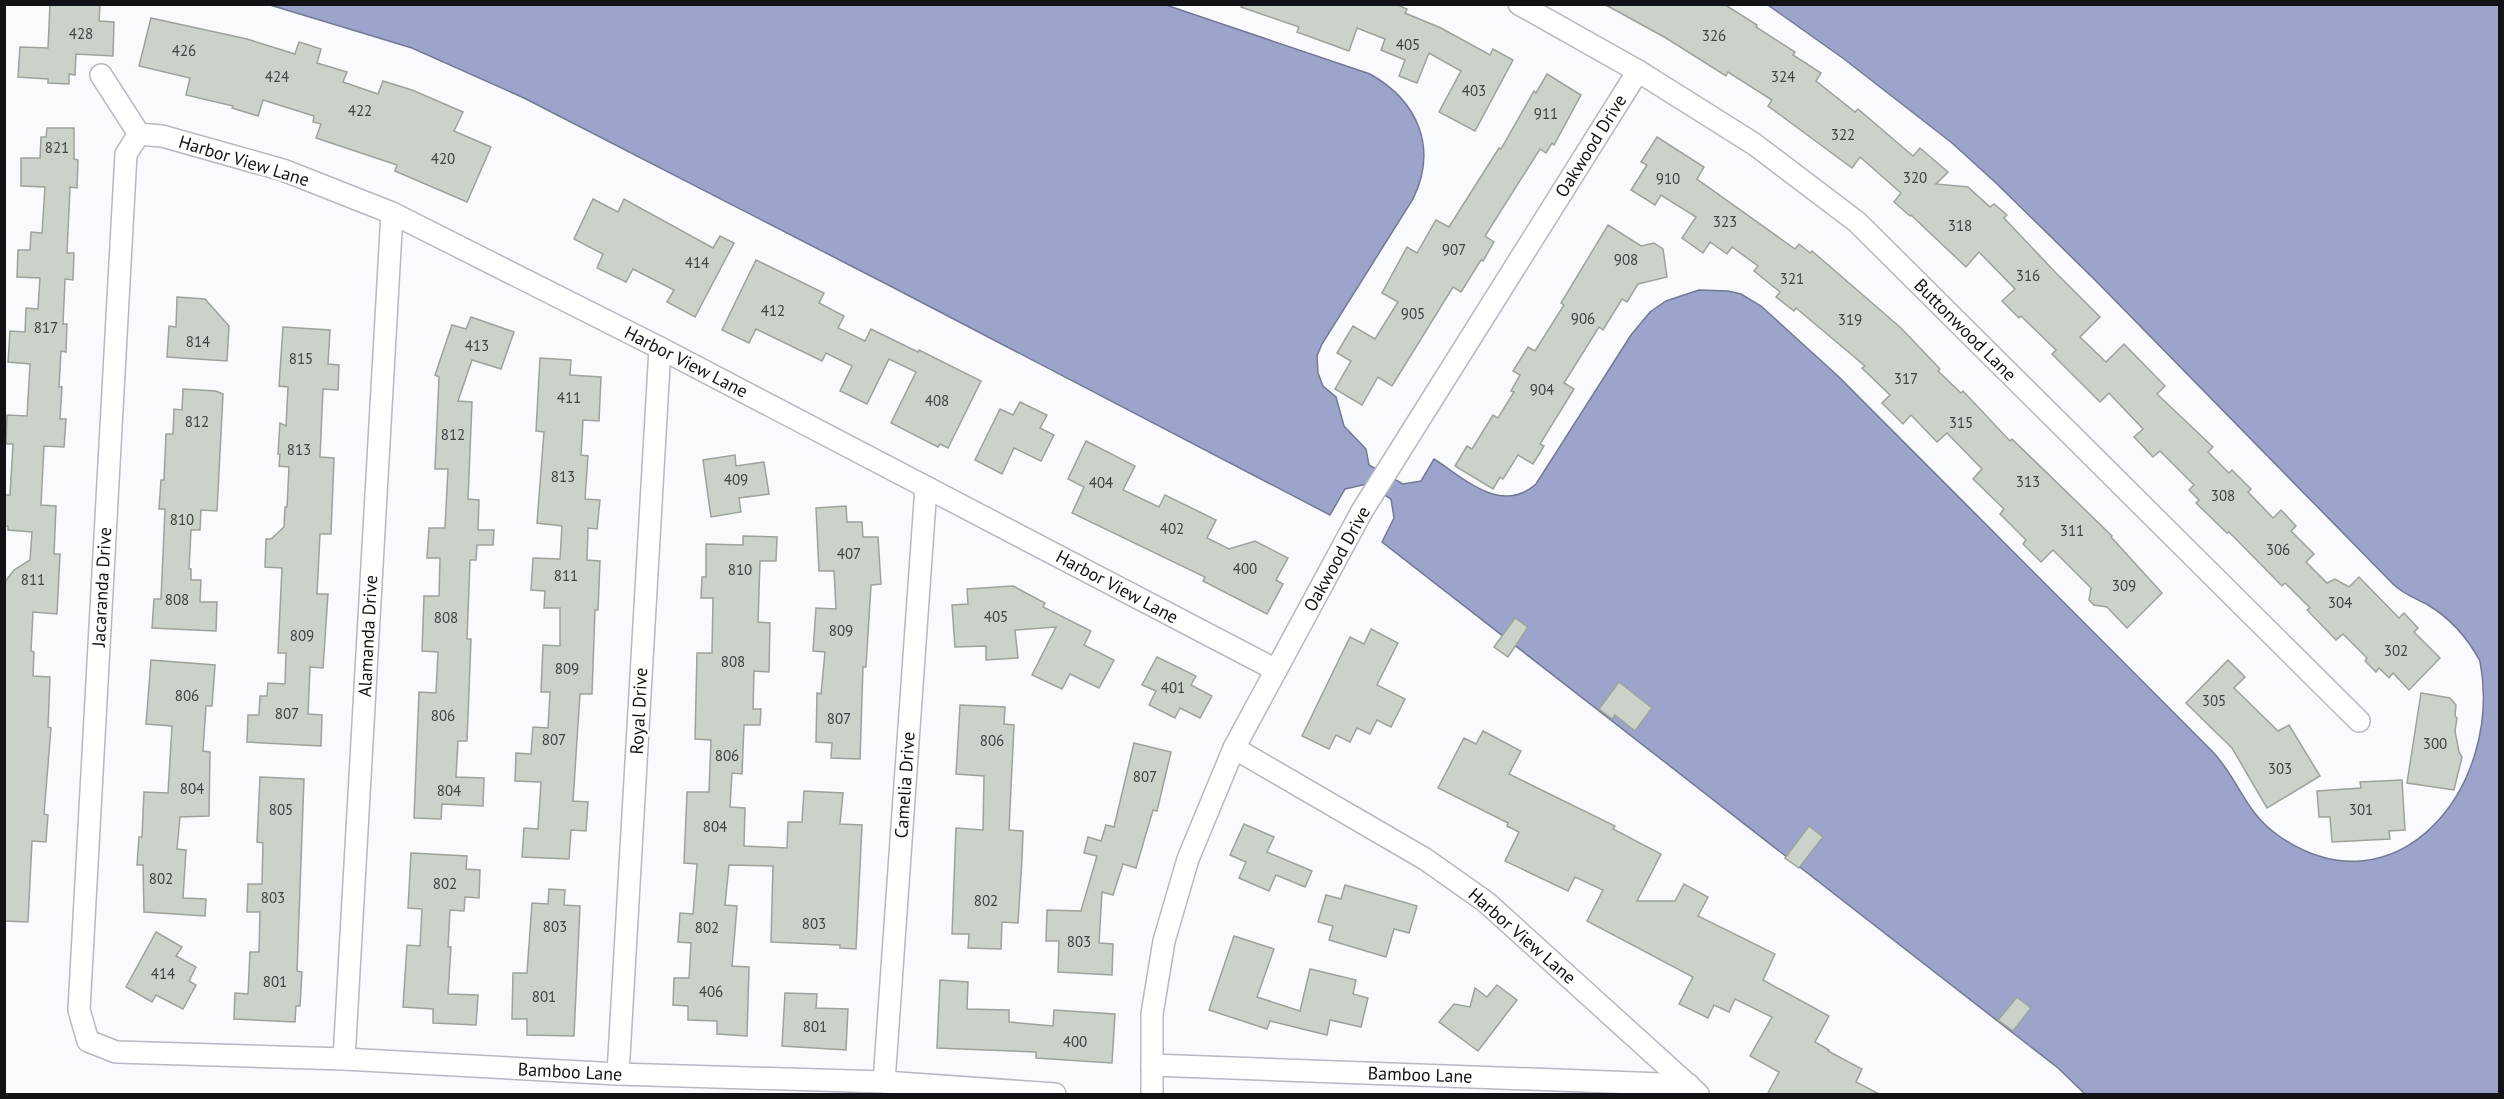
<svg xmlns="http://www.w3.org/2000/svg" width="2504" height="1099" viewBox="0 0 2504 1099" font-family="'PT Sans',sans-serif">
<rect width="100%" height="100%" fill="#f9fafe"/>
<!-- water -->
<path fill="#9ca4cb" stroke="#737895" stroke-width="1.5" d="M270,5H1166L1370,74C1418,101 1438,148 1413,199L1322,344L1317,356L1318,373L1323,386L1336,397L1344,426L1366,449L1369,465L1403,484L1421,481L1434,459C1465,479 1501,515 1536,484L1631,335L1650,312L1666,301L1699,290L1728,291L1741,294L1761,306L1839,377L2212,751C2239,779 2244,812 2279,836C2396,917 2504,788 2480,661C2468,639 2450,618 2428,605C2415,598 2403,594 2393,584L2096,281L1996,183L1952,143L1844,59L1768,5H2499V1094H2085L2058,1068L1382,542L1394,518L1391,499L1367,484L1345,489L1330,515L896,289L524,98L412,48Z"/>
<!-- building -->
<g fill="#cad2c9" stroke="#9ca39a" stroke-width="1.5">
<path d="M50,4L100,5L99,21L114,22L113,56L76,54L75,75L69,74V84L48,83V79L18,77L20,47L48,48Z"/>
<path d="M1242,4H1396L1407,9L1405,13L1441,28L1490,55L1493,49L1513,60L1475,131L1439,112L1461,71L1429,53L1417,83L1399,76L1405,60L1381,50L1385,39L1357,28L1349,51L1297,32L1299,27L1241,7Z"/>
<path d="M1604,4H1724L1757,25L1756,27L1795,52L1793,55L1821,73L1816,81L1855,112L1858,109L1913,156L1920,148L1948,172L1936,184L1968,187L1990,207L1994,204L2007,215L2004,218L2056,273L2100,317L2080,337L2106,362L2124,344L2165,386L2157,394L2213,447L2208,452L2229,473L2232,470L2251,489L2248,492L2273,518L2281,510L2296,526L2291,531L2314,554L2306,562L2327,583L2335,579L2349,587L2359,577L2399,618L2404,613L2418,628L2414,632L2440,658L2409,690L2393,673L2389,678L2379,668L2376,672L2365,661L2367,658L2343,634L2336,640L2307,610L2310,608L2285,583L2282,586L2229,532L2227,533L2196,503L2199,500L2189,490L2194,485L2160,451L2153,457L2134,437L2143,429L2109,393L2100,402L2052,354L2056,350L2021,316L2019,318L2002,301L2015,289L1979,252L1966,267L1911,215L1910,216L1894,202L1901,193L1860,157L1852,168L1768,106L1772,100L1728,72L1726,76L1666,38Z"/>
<path d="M151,18L247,39L295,54L299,42L321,49L317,63L347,72L343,82L378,94L383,81L412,90L463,112L454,131L491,147L467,202L395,171L397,165L316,138L321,124L313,122L314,116L263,100L258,116L232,108L233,106L186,95L190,78L139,66Z"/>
<path d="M1547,74L1581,95L1554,145L1552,143L1546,153L1540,149L1485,236L1494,242L1483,261L1481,260L1461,292L1453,287L1392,386L1378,377L1362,405L1335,389L1351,361L1337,353L1353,326L1375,339L1398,302L1382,293L1407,247L1417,253L1436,220L1449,227L1499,148L1501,149L1534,91L1536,93Z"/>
<path d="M47,128H74V159L78,160L77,188L70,187L67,253H74L73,280L65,279L63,324H67L66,352L61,351L59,387H62L60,419H66L64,447L44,446L41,505L56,506L54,554H60L57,614L33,612L31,651L34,652L33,676L50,677L48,727L51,728L44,814L48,815L46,842L32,841L28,922L4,921V583L14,570L30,560L32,532L8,530V526H4V495H10L13,444H6L7,415L27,416L30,364L8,362L10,331L25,332L26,308L38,309L40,278L17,277L18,250H30L31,232L42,233L45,187L21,186V158H40L41,137H46Z"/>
<path d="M1657,137L1704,167L1697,179L1795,249L1799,244L1810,253L1812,251L1901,328L1940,369L1938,371L1961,393L1963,391L2010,441L2012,439L2112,536L2111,537L2162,593L2127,628L2107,607L2094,605L2089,600L2091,588L2053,550L2041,562L2023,544L2026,540L2000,514L2004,509L1973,479L1982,469L1947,433L1937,442L1911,415L1903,424L1882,403L1890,395L1862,368L1865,366L1796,308L1794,311L1776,297L1780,292L1754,271L1758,266L1732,247L1727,254L1710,242L1703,253L1682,238L1696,217L1661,195L1655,205L1631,190L1647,165L1641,162Z"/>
<path d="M593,199L618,212L624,199L713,248L720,236L734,243L695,317L667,302L674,290L633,269L626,282L597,268L603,254L574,239Z"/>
<path d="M1608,225L1641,246L1654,243L1663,249L1667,277L1638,284L1627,302L1622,299L1603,330L1599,327L1564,383L1574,389L1540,444L1544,446L1533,464L1518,455L1503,479L1500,477L1493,489L1455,466L1467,446L1472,449L1493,415L1498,418L1514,392L1511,391L1520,375L1513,371L1528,347L1535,351L1564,305L1561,303Z"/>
<path d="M756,260L824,293L819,303L844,316L838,328L865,341L871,329L918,352L919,350L981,381L948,448L940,444L938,447L891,423L916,372L889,359L867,404L840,391L852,366L826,353L822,361L756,329L749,343L722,330Z"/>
<path d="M177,297L205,299L229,326L227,361L167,357L169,326L176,327Z"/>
<path d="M471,317L514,332L501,369L472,360L458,401L472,402L468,499L479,500L478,530H494L493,545H477L476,560H470L467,639H471L467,741H458L456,777L484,778L483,806L442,804L441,819L414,818L419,692L436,693L438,652L422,651L424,596H439L440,558H427L429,528H445L448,469H435L439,377L435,375L452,325L466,329Z"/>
<path d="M283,327L330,330L328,364L339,365L338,390L323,389L320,457L334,458L331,534H320L317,594H328L323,668L310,667L308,714L322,715L321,746L247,742L248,715H259L260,696H267L268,683L285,684L286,653H278L282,568L265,567L266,539H271L284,527L285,507H287L289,467L279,466L280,454H278L280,423L286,426L288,387L279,386Z"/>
<path d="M540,358L571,360L570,375L601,377L599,421L583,420L581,455L588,456L585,499L600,500L597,529L588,528L587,560L600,561L598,610H595L592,694H580L573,801L588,802L586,831L571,830L569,859L522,857L524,828L538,829L541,782L515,781L516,753L531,754L533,727L548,728L550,692H541L543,645L560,646V608H544L545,591L531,590L533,558L560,559L562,526L537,523L544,432L536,431Z"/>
<path d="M183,389L216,391L223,394L217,511L201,510L200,530H191L189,569H191V580H201L200,602H217L216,631L152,628L154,599H161L165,509H159L161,480H164L166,434H173L174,409L182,410Z"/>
<path d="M1020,402L1047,415L1040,428L1054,435L1041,461L1014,448L1002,474L975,460L1000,409L1013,415Z"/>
<path d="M1086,441L1135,466L1123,490L1159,507L1165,495L1216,520L1207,538L1229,549L1255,541L1288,558L1276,580L1283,584L1267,614L1203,581L1205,577L1072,513L1084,487L1068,479Z"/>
<path d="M735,455L736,466L764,462L769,494L739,498L741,512L711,517L703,460Z"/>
<path d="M846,506L847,522H862L863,537H878L881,584L871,585L866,667H863L860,759L831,758L832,743L816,742L817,693L821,694L825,652L813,651L816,608L836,609L834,571H819L816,508Z"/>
<path d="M743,536L777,537L776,561H760L758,622L770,623L769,672L754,671L753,709H761L760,725H744L742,774L732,773L730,807L745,808L744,846L787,848L788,822H802L804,791L843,793L840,824L862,825L856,949L840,948V945L771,942L773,866L729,865L725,905L737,906L732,966L749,967L747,1036L717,1034V1021L688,1020V1006L673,1005L674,978H689L691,943L678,942L680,913L693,914L697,864L684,863L687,792H709L711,740L695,739L697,653H712L713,598H701L702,577H706V544L743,545Z"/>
<path d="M1013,586L1045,603L1043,607L1091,631L1084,645L1114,660L1099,688L1070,674L1062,689L1032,675L1056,627L1015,630L1018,658L986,660V646L955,647L952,605L968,604L967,589Z"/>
<path d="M1515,618L1528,627L1508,657L1494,647Z"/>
<path d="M1371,629L1398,643L1377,685L1405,699L1391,727L1377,720L1370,734L1357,728L1350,742L1336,735L1329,749L1302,736L1350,637L1364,644Z"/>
<path d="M1157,657L1196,676L1191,685L1212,696L1200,718L1180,708L1175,718L1149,705L1156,691L1142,685Z"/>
<path d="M151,660L215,665L212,706H206L203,751L210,752L209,816L180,817L177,849L186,850L183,898L206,899L205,916L144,912L143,865H137L139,837H142L144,792L168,793L172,726L146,724Z"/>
<path d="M2228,660L2245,677L2234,688L2278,731L2289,725L2320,776L2267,808L2232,748L2186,703Z"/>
<path d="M1619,682L1652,708L1635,731L1615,715L1612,719L1599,709Z"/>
<path d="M2421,693L2450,698L2456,705L2455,716L2457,718L2455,731L2459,752L2462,757L2454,790L2407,783Z"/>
<path d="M960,705L1005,707L1004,724L1014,725L1009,830L1023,831L1022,859L1018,923L1002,922L1001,949L968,948L969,934H952L956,828L983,830L984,776L956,774Z"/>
<path d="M1483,731L1521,751L1509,774L1615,826L1613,829L1661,854L1637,901H1675L1684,884L1708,897L1698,916L1775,954L1763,980L1829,1016L1815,1042L1829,1050L1828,1051L1862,1069L1856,1082L1881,1095H1767L1779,1072L1750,1056L1772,1017L1735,999L1729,1012L1714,1005L1708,1018L1679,1004L1693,977L1587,921L1603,890L1575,877L1568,891L1505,861L1519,832L1507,826L1508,823L1438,788L1464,738L1476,744Z"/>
<path d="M1134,743L1171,752L1157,811L1153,810L1136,868L1123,864L1113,895L1102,892L1099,943L1113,944L1112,975L1058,972L1059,941H1046L1047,910L1081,911L1097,856L1084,853L1088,837L1101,841L1106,825L1114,827Z"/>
<path d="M260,777L304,779L297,971L302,972L300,1006H296L295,1022L234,1019L235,993L248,994L250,952H259L260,912H247L248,884H262L263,843L257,842Z"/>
<path d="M2402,780L2405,830L2389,831L2390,839L2332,842L2330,817H2319L2317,791L2361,788L2360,782Z"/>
<path d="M1244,824L1274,837L1267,852L1312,871L1305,887L1276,875L1269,891L1239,878L1246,862L1230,855Z"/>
<path d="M1809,826L1823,837L1799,868L1785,858Z"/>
<path d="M411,853L467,856L466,869L480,870L479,898L465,897L464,911L450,910L448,947H451L448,994L478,995L476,1025L433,1023V1009L403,1007L407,945L420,946L422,909L408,908Z"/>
<path d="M1345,885L1417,906L1409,933L1394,929L1386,957L1329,940L1333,926L1318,922L1326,895L1341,899Z"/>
<path d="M549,889L565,890L564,905L580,906L574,1036L527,1035V1019H512L513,973H527L532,903L548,904Z"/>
<path d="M156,932L182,947L176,956L196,967L189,981L196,985L183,1009L156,995L152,1002L126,987Z"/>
<path d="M1234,936L1274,949L1257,997L1300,1011L1310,969L1356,980L1353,994L1368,998L1361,1027L1330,1020L1327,1035L1270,1021L1267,1029L1209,1010Z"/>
<path d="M940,980L968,982L967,1009L1009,1010V1022L1053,1026L1054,1010L1115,1014L1112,1063L1036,1058V1052L937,1048Z"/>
<path d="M1497,985L1517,1000L1478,1051L1439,1022L1454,1004L1470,1007L1475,988L1487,997Z"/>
<path d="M785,993L817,994L816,1008L848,1009L846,1050L782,1046Z"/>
<path d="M2017,997L2031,1008L2013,1031L1998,1020Z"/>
</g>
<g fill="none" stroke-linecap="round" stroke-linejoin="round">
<defs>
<g id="minor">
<path d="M1519,4L1638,71L1754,144L1857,222L2359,721"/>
<path d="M101,75L139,134L162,136L283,170L392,213L660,348L1276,670"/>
<path d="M139,134L126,154L79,1010L88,1041L116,1052L344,1059L618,1074L884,1082L1055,1094"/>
<path d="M1234,748L1425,859L1486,902L1698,1094"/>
<path d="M344,1059L392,213"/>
<path d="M1152,1065L1689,1085"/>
<path d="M618,1074L660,348"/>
<path d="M884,1082L926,487"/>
<path d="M1152,1094V1014L1164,941L1188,859L1234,748L1362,511L1638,71"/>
</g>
</defs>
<!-- minor casing -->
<use href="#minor" stroke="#b6b8c2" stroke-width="24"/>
<!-- minor -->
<use href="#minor" stroke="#fff" stroke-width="21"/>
</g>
<g text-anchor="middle" stroke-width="5" stroke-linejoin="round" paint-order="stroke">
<!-- number labels -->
<g font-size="15" fill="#404243">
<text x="81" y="39">428</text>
<text x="1714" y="41">326</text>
<text x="1408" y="50">405</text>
<text x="184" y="56">426</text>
<text x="277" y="82">424</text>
<text x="1783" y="82">324</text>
<text x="1474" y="96">403</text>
<text x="360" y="116">422</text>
<text x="1546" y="119">911</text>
<text x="1843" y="140">322</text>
<text x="57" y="153">821</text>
<text x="443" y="164">420</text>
<text x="1915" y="183">320</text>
<text x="1668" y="184">910</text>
<text x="1725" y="227">323</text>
<text x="1960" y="231">318</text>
<text x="1454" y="255">907</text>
<text x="1626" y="265">908</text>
<text x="697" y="268">414</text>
<text x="2028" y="281">316</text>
<text x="1792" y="284">321</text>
<text x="773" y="316">412</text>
<text x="1413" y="319">905</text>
<text x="1583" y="324">906</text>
<text x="1850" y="325">319</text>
<text x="46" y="333">817</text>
<text x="198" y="347">814</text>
<text x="477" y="351">413</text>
<text x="301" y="364">815</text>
<text x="1906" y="384">317</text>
<text x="1542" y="395">904</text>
<text x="569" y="403">411</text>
<text x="937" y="406">408</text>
<text x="197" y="427">812</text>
<text x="1961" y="428">315</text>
<text x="453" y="440">812</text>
<text x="299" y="455">813</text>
<text x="563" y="482">813</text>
<text x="736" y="485">409</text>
<text x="2028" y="487">313</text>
<text x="1101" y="488">404</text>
<text x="2223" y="501">308</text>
<text x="182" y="525">810</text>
<text x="1172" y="534">402</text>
<text x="2072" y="536">311</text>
<text x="2278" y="555">306</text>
<text x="849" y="559">407</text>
<text x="1245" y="574">400</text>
<text x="740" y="575">810</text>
<text x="566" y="581">811</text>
<text x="33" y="585">811</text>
<text x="2124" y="591">309</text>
<text x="177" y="605">808</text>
<text x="2340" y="608">304</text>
<text x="996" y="622">405</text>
<text x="446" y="623">808</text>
<text x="841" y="636">809</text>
<text x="302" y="641">809</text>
<text x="2396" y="656">302</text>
<text x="733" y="667">808</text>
<text x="567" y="674">809</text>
<text x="1173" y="693">401</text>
<text x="187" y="701">806</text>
<text x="2214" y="706">305</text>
<text x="287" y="719">807</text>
<text x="443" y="721">806</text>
<text x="839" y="724">807</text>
<text x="554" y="745">807</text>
<text x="992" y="746">806</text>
<text x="2435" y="749">300</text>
<text x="727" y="761">806</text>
<text x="2280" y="774">303</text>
<text x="1145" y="782">807</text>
<text x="192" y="794">804</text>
<text x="449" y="796">804</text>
<text x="281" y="815">805</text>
<text x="2361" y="815">301</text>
<text x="715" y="832">804</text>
<text x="161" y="884">802</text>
<text x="445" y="889">802</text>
<text x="273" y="903">803</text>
<text x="986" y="906">802</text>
<text x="814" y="929">803</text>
<text x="555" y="932">803</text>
<text x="707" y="933">802</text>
<text x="1079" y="947">803</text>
<text x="163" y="979">414</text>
<text x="275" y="987">801</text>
<text x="711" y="997">406</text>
<text x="544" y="1002">801</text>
<text x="815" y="1032">801</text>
<text x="1075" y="1047">400</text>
</g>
<!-- street labels -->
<g font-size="18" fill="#121216" stroke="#fff">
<text transform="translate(1591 146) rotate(-58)" y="6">Oakwood Drive</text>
<text transform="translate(244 161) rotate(17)" y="6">Harbor View Lane</text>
<text transform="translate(1965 330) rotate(45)" y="6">Buttonwood Lane</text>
<text transform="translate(686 362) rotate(27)" y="6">Harbor View Lane</text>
<text transform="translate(1337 559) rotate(-61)" y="6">Oakwood Drive</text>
<text transform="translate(102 587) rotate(-87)" y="6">Jacaranda Drive</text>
<text transform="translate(1117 587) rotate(28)" y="6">Harbor View Lane</text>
<text transform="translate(368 636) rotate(-87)" y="6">Alamanda Drive</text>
<text transform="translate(639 711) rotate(-87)" y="6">Royal Drive</text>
<text transform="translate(905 785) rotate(-86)" y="6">Camelia Drive</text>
<text transform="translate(1522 936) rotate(41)" y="6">Harbor View Lane</text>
<text transform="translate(570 1072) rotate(3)" y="6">Bamboo Lane</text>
<text transform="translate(1420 1075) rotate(2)" y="6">Bamboo Lane</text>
</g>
</g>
<!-- border -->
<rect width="2504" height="1099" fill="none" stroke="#121216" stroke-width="12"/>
</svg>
